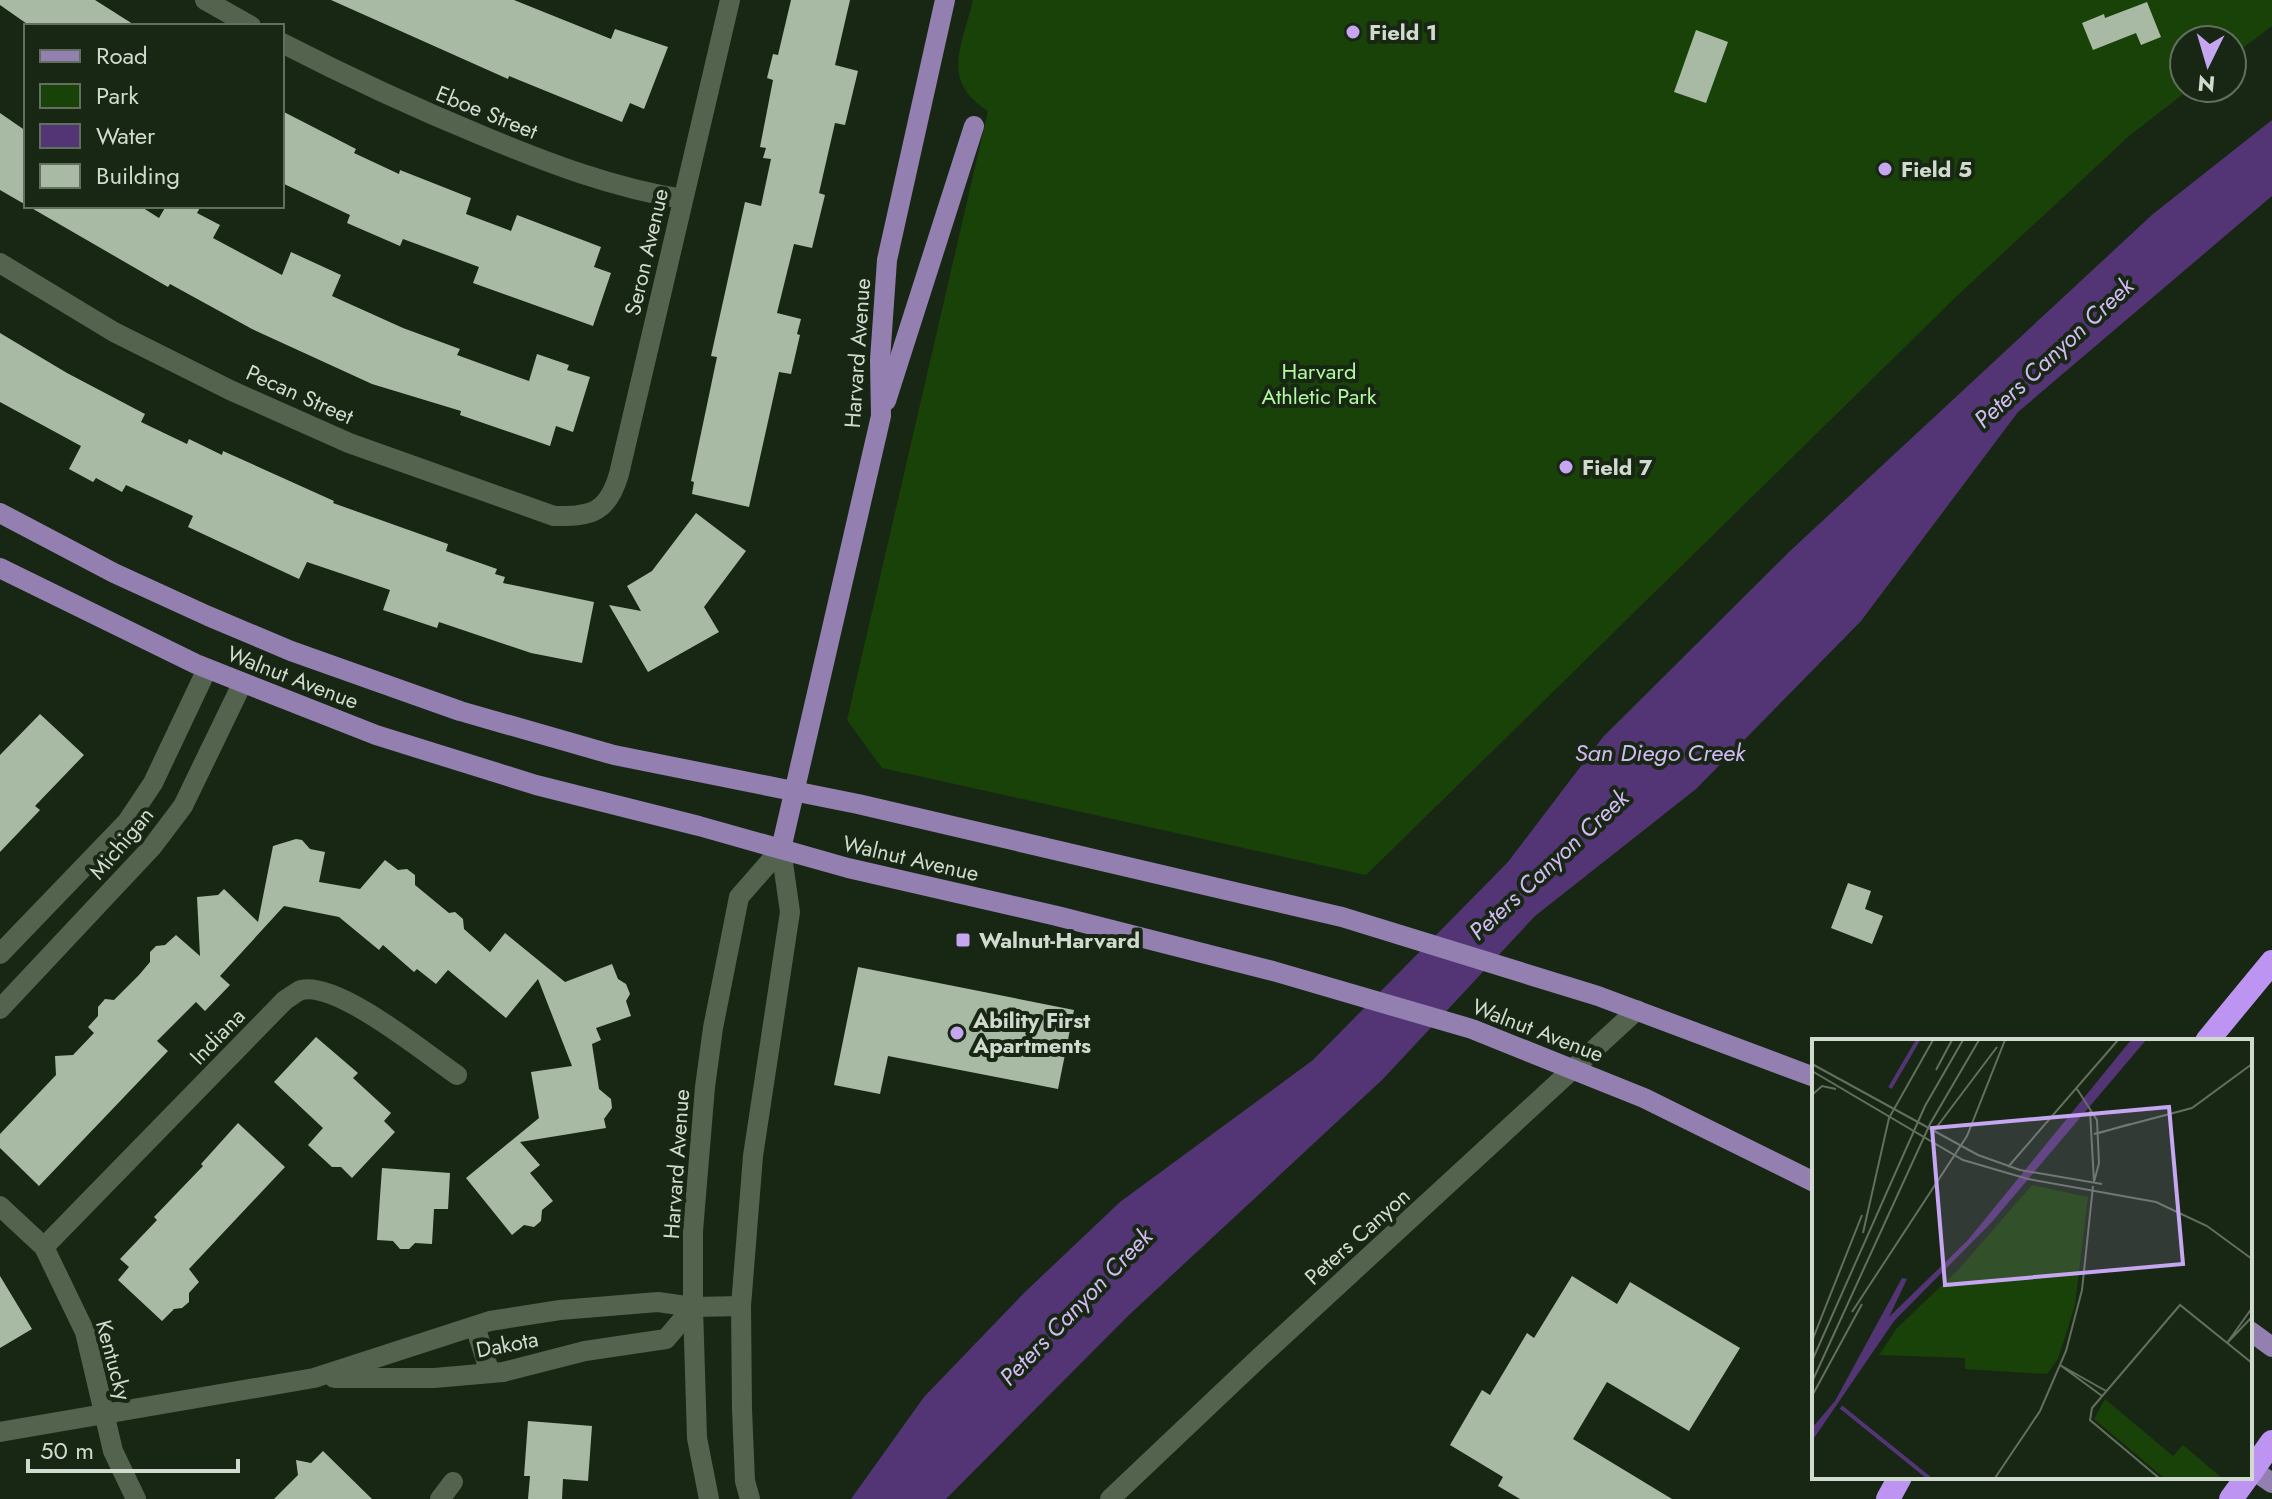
<svg xmlns="http://www.w3.org/2000/svg" width="2272" height="1499" viewBox="0 0 2272 1499" font-family="Jost,sans-serif">
<rect width="100%" height="100%" fill="#182714"/>
<!-- green -->
<path fill="#184208" d="M973,0H2272V26L2232,56V40H2184V88H2191L2129,136L1959,294L1366,875L882,768L847,720L988,111C940,81 962,46 973,0Z"/>
<!-- water -->
<path fill="#533575" d="M2272,120V196L2018,412L1861,621L1696,789L1535,916L1383,1079L1129,1315L946,1499H851L924,1397L1024,1293L1120,1202L1313,1060L1508,862L1603,737L1789,552L2153,214Z"/>
<!-- building -->
<g fill="#a8baa3">
<path d="M0,0H95L136,26H30L0,5Z"/>
<path d="M331,0H514L611,39L615,29L668,47L644,109L630,103L622,122L509,76L508,79Z"/>
<path d="M791,0H850L835,65L858,71L845,125L835,123L819,193L825,195L812,248L794,244L777,313L801,319L797,334L800,335L791,374L779,372L749,507L692,494L694,482L691,481L717,357L711,356L745,202L761,206L771,159L763,158L766,148L760,147L773,80L767,78L773,54L778,55Z"/>
<path d="M2147,2L2161,37L2141,45L2136,33L2093,50L2082,23L2104,14L2105,18Z"/>
<path d="M1696,30L1728,42L1706,103L1674,92Z"/>
<path d="M282,111L356,149L354,153L399,174L400,170L471,198L466,214L511,231L517,215L601,247L594,267L611,273L593,326L473,283L479,267L403,239L400,246L347,223L350,215L282,183Z"/>
<path d="M0,113L26,131V205L0,190Z"/>
<path d="M28,206H140L159,218L166,206H201L197,213L220,225L213,238L282,275L291,252L341,275L332,296L403,328L460,349L457,355L529,381L537,354L569,365L567,370L590,377L573,432L556,426L550,446L460,415L461,411L372,384L252,329L170,284L168,287Z"/>
<path d="M0,333L67,373L145,414L141,422L187,444L189,439L222,455L223,451L334,501L333,503L448,544L446,551L497,569L495,574L505,577L503,583L594,602L582,663L531,653L439,622L437,628L383,610L390,590L307,562L299,579L188,527L193,516L126,485L122,492L96,478L93,482L69,469L81,446L0,402Z"/>
<path d="M696,513L746,551L704,607L719,632L648,672L609,605L641,611L627,586L652,571Z"/>
<path d="M40,714L84,755L35,806L40,810L0,852V755Z"/>
<path d="M296,839L302,840L310,849L325,852L319,882L360,889L385,860L398,870L407,869L415,875V885L449,913L455,912L463,919L464,929L490,952L505,933L565,982L612,964L618,979L626,984L630,994L626,1001L631,1016L596,1028L601,1040L592,1044L599,1089L611,1099L612,1108L604,1119L606,1128L520,1142L540,1165L530,1173L553,1201L542,1210L541,1221L534,1227L524,1225L512,1235L466,1178L539,1118L531,1072L572,1066L538,979L506,1018L448,970L436,984L417,969L414,972L383,945L379,950L339,917L284,906L220,976L230,985L205,1011L196,1002L157,1041L168,1051L39,1186L0,1148V1134L56,1075L55,1056L73,1055L94,1033L88,1027L98,1016V1007L105,999L114,1000L139,975L150,962V952L156,946L165,945L176,935L200,956L197,897L218,895L224,889L258,922L273,846Z"/>
<path d="M1848,883L1871,891L1865,909L1883,916L1872,944L1831,928Z"/>
<path d="M858,967L1074,1010L1058,1089L888,1056L880,1094L834,1085Z"/>
<path d="M316,1037L358,1073L353,1078L391,1113L384,1121L395,1132L352,1178L341,1167H332L308,1145L323,1128L274,1082Z"/>
<path d="M238,1123L285,1167L189,1269L199,1282L189,1293V1302L182,1308L174,1309L162,1321L118,1280L129,1267L120,1259L157,1220L154,1217L203,1166L201,1164Z"/>
<path d="M382,1168L450,1173L448,1209H434L432,1244L415,1243L409,1249H400L393,1241L377,1240Z"/>
<path d="M0,1276L32,1329L0,1348Z"/>
<path d="M1572,1276L1617,1304L1630,1282L1740,1348L1689,1431L1607,1382L1573,1439L1672,1499H1520L1498,1486L1503,1477L1450,1445L1482,1390L1490,1395L1527,1333L1534,1338Z"/>
<path d="M528,1421L592,1426L588,1481L563,1479L562,1499H528L530,1476H524Z"/>
<path d="M323,1451L372,1499H274L298,1475L296,1460L311,1463Z"/>
</g>
<g fill="none" stroke-linecap="round" stroke-linejoin="round">
<!-- minor -->
<g stroke="#53634e" stroke-width="20">
<path d="M205,0L251,26"/>
<path d="M282,43C348,77 415,108 483,136C548,163 613,188 683,199"/>
<path d="M0,263L114,332L230,390L349,443L554,516C592,517 608,512 619,474L730,0"/>
<path d="M0,954L127,822L153,783L207,669"/>
<path d="M0,1009L152,847L183,806L242,684"/>
<path d="M0,1206L44,1247L85,1332L113,1451L136,1499"/>
<path d="M44,1247L285,1000C290,997 296,992 301,990C338,981 426,1054 457,1075"/>
<path d="M475,1326L490,1373"/>
<path d="M334,1378H434L503,1372L585,1351L666,1339L693,1307"/>
<path d="M0,1432L314,1378L490,1321L560,1310L658,1302L693,1307L741,1306"/>
<path d="M440,1499L453,1482"/>
<path d="M709,1499L697,1438L693,1307V1231L705,1087L713,1028L739,897L781,849"/>
<path d="M750,1499L745,1481L742,1409L741,1306L753,1156L790,912L781,849"/>
<path d="M1110,1499L1260,1357L1637,1010"/>
</g>
<!-- major -->
<g stroke="#9380b0" stroke-width="20">
<path d="M886,401L974,126"/>
<path d="M0,513L114,573L208,616L291,651L460,711L614,755L858,804L1342,917L1598,996L1814,1077"/>
<path d="M0,568L196,664L376,735L536,785L699,826L848,868L1057,916L1273,971L1472,1029L1644,1098L1814,1182"/>
<path d="M781,849L881,416L880,360L887,260L945,0"/>
<path d="M2250,1331L2272,1347"/>
<path d="M2250,1468L2272,1483"/>
</g>
<!-- highway -->
<g stroke="#bd94f1" stroke-width="24">
<path d="M2207,1041L2272,962"/>
<path d="M2250,1473L2272,1442"/>
<path d="M1888,1499L1900,1477"/>
<path d="M2231,1499L2247,1477"/>
</g>
</g>
<!-- markers -->
<g fill="#c6a6f0" stroke="#182714" stroke-width="3">
<circle cx="1353" cy="32" r="8"/>
<circle cx="1885" cy="169" r="8"/>
<circle cx="1566" cy="467" r="8"/>
<rect x="955" y="932" width="16" height="16" rx="4"/>
<circle cx="957" cy="1033" r="8"/>
</g>
<g text-anchor="middle" stroke-width="8" stroke-linejoin="round" paint-order="stroke">
<!-- poi labels -->
<g font-size="22" font-weight="bold" fill="#d1dace" stroke="#182714" text-anchor="start">
<text x="1369" y="40">Field 1</text>
<text x="1901" y="177">Field 5</text>
<text x="1582" y="475">Field 7</text>
<text x="979" y="948">Walnut-Harvard</text>
<text x="973" y="1028">Ability First<tspan x="973" dy="25">Apartments</tspan></text>
</g>
<!-- street labels -->
<g font-size="22" fill="#d1dace" stroke="#182714">
<text transform="translate(487 112) rotate(22)" y="8">Eboe Street</text>
<text transform="translate(646 252) rotate(-77)" y="8">Seron Avenue</text>
<text transform="translate(857 353) rotate(-86)" y="8">Harvard Avenue</text>
<text transform="translate(300 394) rotate(24)" y="8">Pecan Street</text>
<text transform="translate(293 677) rotate(21)" y="8">Walnut Avenue</text>
<text transform="translate(121 843) rotate(-50)" y="8">Michigan</text>
<text transform="translate(911 858) rotate(13)" y="8">Walnut Avenue</text>
<text transform="translate(1538 1030) rotate(21)" y="8">Walnut Avenue</text>
<text transform="translate(217 1036) rotate(-46)" y="8">Indiana</text>
<text transform="translate(676 1164) rotate(-86)" y="8">Harvard Avenue</text>
<text transform="translate(1357 1236) rotate(-42)" y="8">Peters Canyon</text>
<text transform="translate(507 1344) rotate(-11)" y="8">Dakota</text>
<text transform="translate(114 1360) rotate(75)" y="8">Kentucky</text>
</g>
<!-- park labels -->
<g font-size="22" fill="#b2f99f" stroke="#182714">
<text x="1319" y="379">Harvard<tspan x="1319" dy="25">Athletic Park</tspan></text>
</g>
<!-- water labels -->
<g font-size="24" font-style="italic" fill="#d2baf4" stroke="#182714">
<text transform="translate(2054 353) rotate(-43)" y="8">Peters Canyon Creek</text>
<text x="1660" y="761">San Diego Creek</text>
<text transform="translate(1549 865) rotate(-43)" y="8">Peters Canyon Creek</text>
<text transform="translate(1076 1307) rotate(-46)" y="8">Peters Canyon Creek</text>
</g>
</g>
<!-- overview -->
<g transform="translate(1812 1039)">
<rect width="440" height="440" fill="#182714"/>
<path d="M220,146L276,158L263,266L246,320L235,335L153,330V319L67,316L85,289L147,230ZM293,360L361,417L371,406L410,439H352L282,380Z" fill="#184208"/>
<path d="M319,1H334L179,184L82,282L0,402V389L23,362L90,239L95,240L77,278L156,201Z" fill="#533575"/>
<path fill="none" stroke="#533575" stroke-width="4" d="M78,49L106,1M29,368L117,439"/>
<path fill="none" stroke="#626f5e" stroke-width="2" d="M0,25L166,116L208,131L290,145M124,31L140,1M0,32L151,121L216,140L344,163L395,187L440,220M265,50L285,81L287,124L282,143M0,56L10,47L24,50M278,72L282,143M121,93L185,8M287,94L318,85M282,95L380,69L440,25M196,128L306,1M51,194L77,79L121,1M40,273L155,97L193,1M0,302L50,176M415,304L440,269M415,304L440,278M0,322L113,67L151,1M248,326L294,352M248,326L290,357M0,343L118,85L167,1M0,357L50,265M183,439L228,372L254,312L270,251L281,147M347,439L278,381L280,369L368,266L440,324"/>
<path fill="#c6a6f0" fill-opacity="0.15" stroke="#c6a6f0" stroke-width="4" d="M357,68L371,225L133,246L120,89Z"/>
<rect width="440" height="440" fill="none" stroke="#d1dace" stroke-width="4"/>
</g>
<!-- legend -->
<rect x="24" y="24" width="260" height="184" fill="#182714" stroke="#626f5e" stroke-width="2"/>
<rect x="40" y="50" width="40" height="12" fill="#9380b0" stroke="#626f5e" stroke-width="2"/>
<text x="96" y="64" font-size="24" fill="#d1dace">Road</text>
<rect x="40" y="84" width="40" height="24" fill="#184208" stroke="#626f5e" stroke-width="2"/>
<text x="96" y="104" font-size="24" fill="#d1dace">Park</text>
<rect x="40" y="124" width="40" height="24" fill="#533575" stroke="#626f5e" stroke-width="2"/>
<text x="96" y="144" font-size="24" fill="#d1dace">Water</text>
<rect x="40" y="164" width="40" height="24" fill="#a8baa3" stroke="#626f5e" stroke-width="2"/>
<text x="96" y="184" font-size="24" fill="#d1dace">Building</text>
<!-- north arrow -->
<g transform="translate(2208 64) rotate(185)"><circle r="38" fill="#182714" stroke="#626f5e" stroke-width="2"/>
<path d="M0-6L14 30L0 20L-14 30Z" fill="#c6a6f0"/>
<text y="-12" font-size="22" font-weight="bold" text-anchor="middle" fill="#d1dace">N</text>
</g>
<!-- scale -->
<path d="M28 1459v12h210v-12" fill="none" stroke="#d1dace" stroke-width="4"/>
<text x="40" y="1459" font-size="24" fill="#d1dace" stroke="#182714" stroke-width="6" paint-order="stroke">50 m</text>
</svg>
